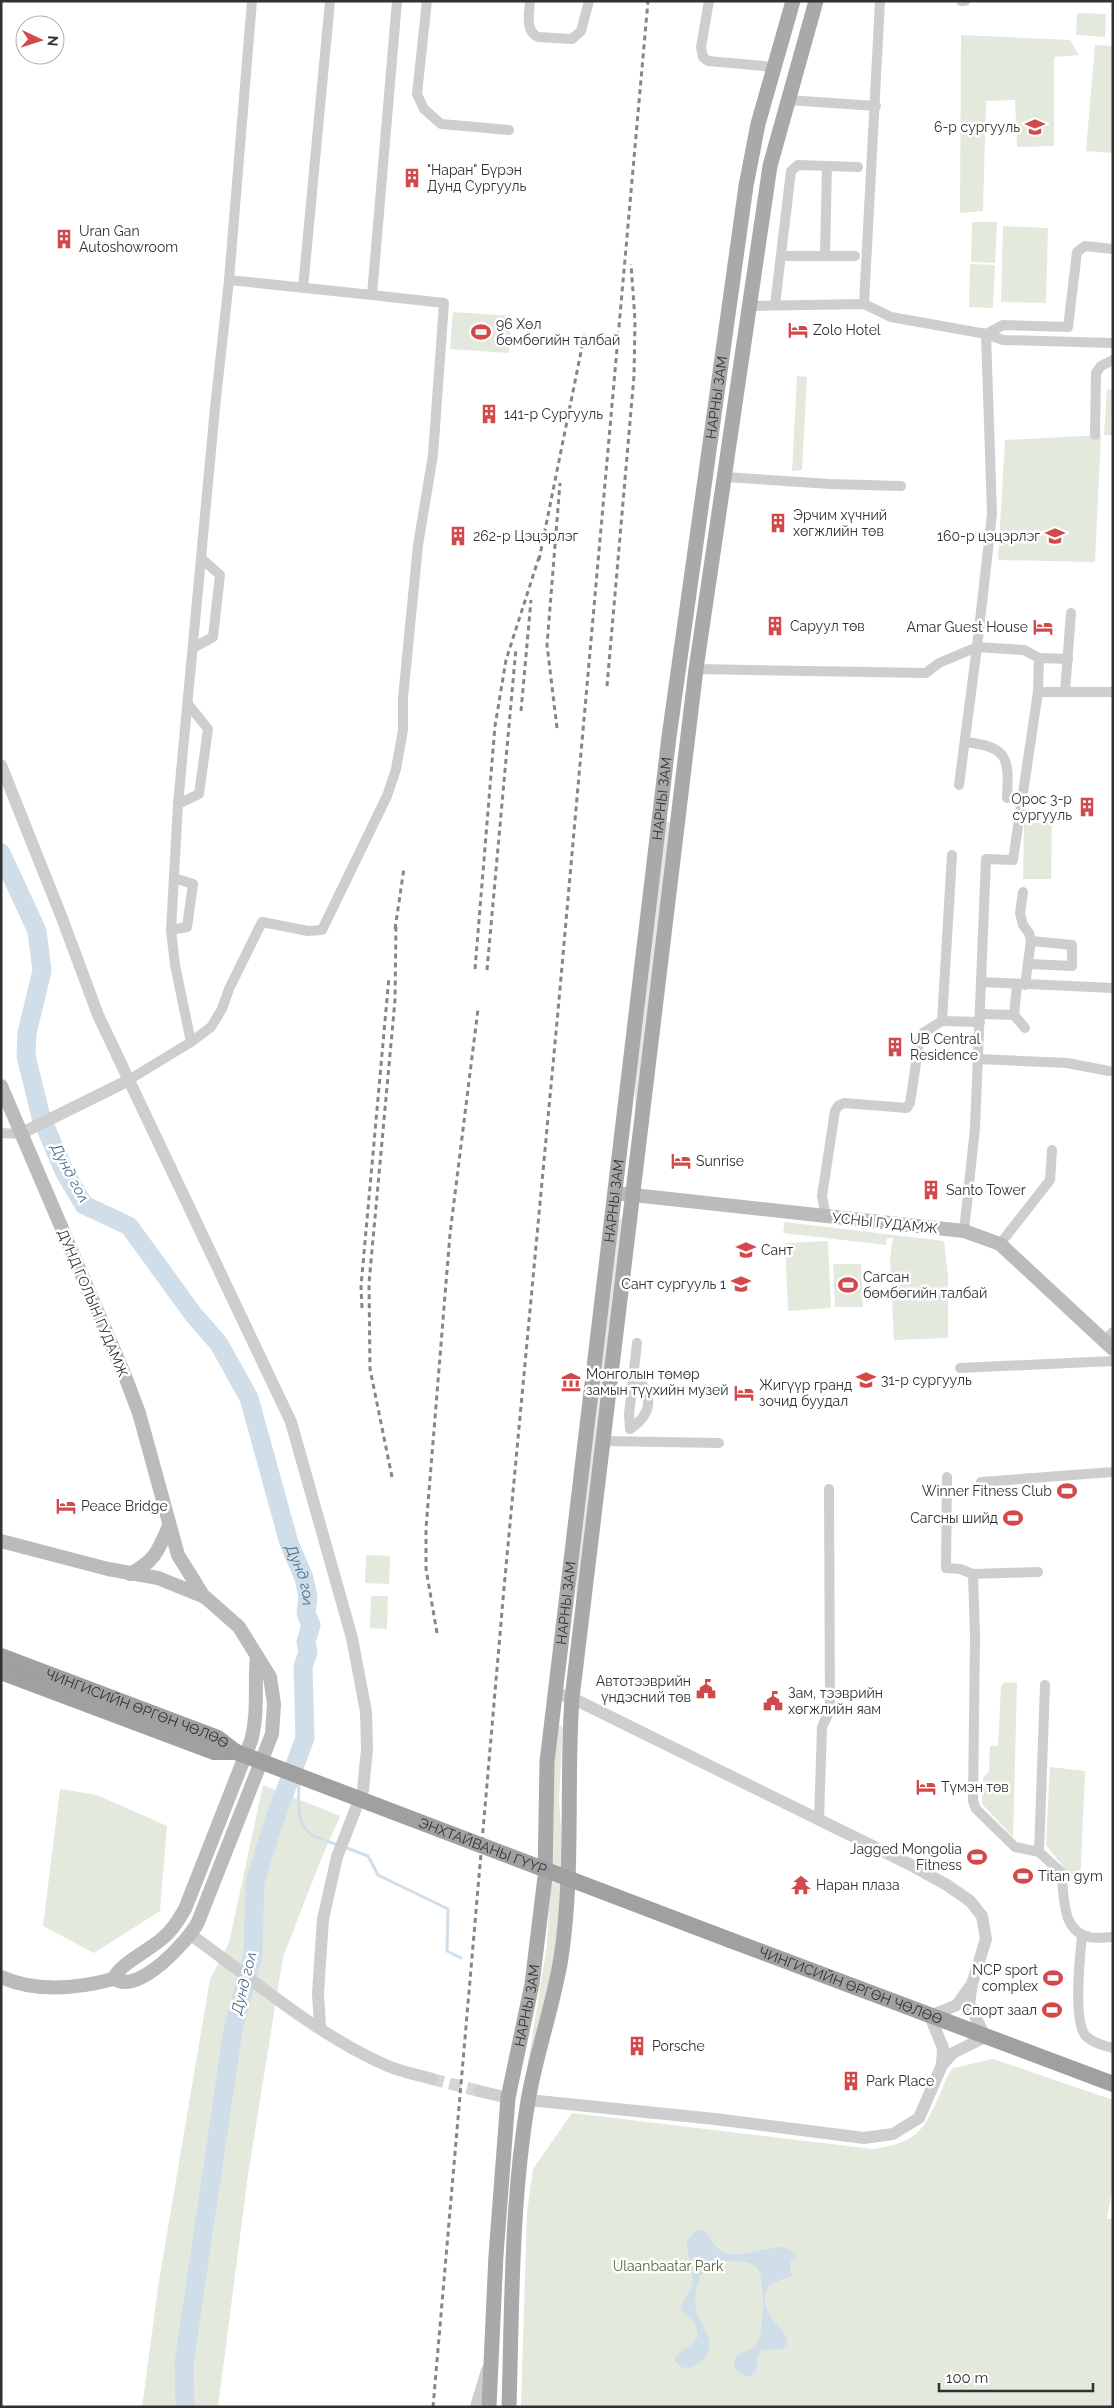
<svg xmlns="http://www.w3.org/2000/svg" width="1114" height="2408" viewBox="0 0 1114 2408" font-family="Raleway,sans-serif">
<rect width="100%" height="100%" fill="#fff"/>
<!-- green -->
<g fill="#e4e9de">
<path d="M1077,13L1106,14L1105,37L1076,35Z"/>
<path d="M961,35L1070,40L1079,55L1054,57V146L1017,147L1015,100L986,101L983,211L960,213Z"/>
<path d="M1095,45L1113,46V153L1086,151Z"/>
<path d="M972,222H997L995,263L971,262Z"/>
<path d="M1003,226L1048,228L1046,303L1001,302Z"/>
<path d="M970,264L995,265L993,308L969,307Z"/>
<path d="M453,312L512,316L509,353L450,349Z"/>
<path d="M797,376L807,377L802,470L792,471Z"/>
<path d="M1107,389L1113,390V435H1104Z"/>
<path d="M1101,435L1095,562L998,560L1005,440Z"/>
<path d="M666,822H672L635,1122V1075Z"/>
<path d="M1024,823H1052L1051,879H1023Z"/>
<path d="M622,1218L623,1220L576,1603V1570L619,1220Z"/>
<path d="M785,1222L944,1241L948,1276V1338L894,1340L890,1259L893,1238H887L886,1245L783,1233Z"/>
<path d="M828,1241L831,1308L788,1311L785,1243Z"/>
<path d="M833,1264H861L863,1307H835Z"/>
<path d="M366,1555L390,1556L389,1584L365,1583Z"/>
<path d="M371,1596H388L387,1629L370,1628Z"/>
<path d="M1004,1682L1017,1683L1013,1837L982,1804L983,1778L989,1771L990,1746H998L1001,1686Z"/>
<path d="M560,1724L563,1728L559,1800L563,1856L561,1899L554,1963L526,2075L547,1945L552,1855L551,1797L557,1730Z"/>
<path d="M1050,1767L1085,1771L1080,1888L1046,1845Z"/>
<path d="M263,1785L340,1816L320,1862L283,1957L248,2175L218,2407H142L159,2281L210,1979L229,1943Z"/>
<path d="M60,1789L97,1795L167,1826L160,1911L94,1953L43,1926Z"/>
<path d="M993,2059L1113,2100V2185L1107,2219H1113V2407H521L527,2212L533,2169L572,2113L873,2149C918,2142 923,2132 941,2092C944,2084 947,2075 953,2068Z"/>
</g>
<!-- water -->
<path fill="#d0dee9" d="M696,2230H703C710,2236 714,2246 722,2251C738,2261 767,2246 785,2247L796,2254V2259H791L790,2273L794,2274L770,2285C755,2306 777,2322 787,2338L786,2345L782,2349C758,2350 759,2346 756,2371L750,2377C740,2377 727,2364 738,2355C743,2351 750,2349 756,2346C764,2335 766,2278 757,2267C749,2261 734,2260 723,2261C714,2261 706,2266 701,2275C696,2285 694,2298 696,2309C700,2326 719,2342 704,2359C699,2365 691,2368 683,2368L674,2361C678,2349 692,2348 698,2336L695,2323L681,2310C683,2298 694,2290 693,2276C692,2264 686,2254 687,2241Z"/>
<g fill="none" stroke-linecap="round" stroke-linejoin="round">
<!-- stream -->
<g stroke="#d0dee9" stroke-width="3">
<path d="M299,1770V1754"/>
<path d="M299,1781C299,1797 295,1826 312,1835C320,1839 330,1842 338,1845"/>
<path d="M344,1847L368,1856L378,1875L448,1909L447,1951L461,1958"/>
</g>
<!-- river -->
<path stroke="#d0dee9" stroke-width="19" id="s1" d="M1,853L37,931L42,971L27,1033L26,1056L41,1117L65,1173L84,1205L129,1226L193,1314L219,1344L249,1398L289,1543L304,1578L308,1597L306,1613L311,1625L306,1642L308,1652L303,1667L305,1738L273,1824L255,1882L253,1955L233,2030L184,2363L185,2407"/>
<!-- tertiary-tunnel -->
<path stroke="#d6d6d6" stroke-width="12" stroke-dasharray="12 6" stroke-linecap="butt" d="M432,2079L479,2091"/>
<!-- minor -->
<g stroke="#cecece" stroke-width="10">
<path d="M427,1L417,94L424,109L441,124L509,130"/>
<path d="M530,1C529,14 525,31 538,37L572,39L581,31L589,1"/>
<path d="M709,1L701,47L703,57L708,61L774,67"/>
<path d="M961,1H965"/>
<path d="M787,100L876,106"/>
<path d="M781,256H855"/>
<path d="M825,256L827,166"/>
<path d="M229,280L252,1"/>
<path d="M303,288L330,1"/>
<path d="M864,304L880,1"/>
<path d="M775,305L791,171L798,165L858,167"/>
<path d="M748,306L864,304L891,317L986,334L1003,340L1113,343"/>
<path d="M986,334L992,514L977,647L1024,650L1039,658L1038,692"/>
<path d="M986,334L1003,325L1068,327L1077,252L1085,246L1113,249"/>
<path d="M1095,435L1096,373L1101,366L1113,360"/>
<path d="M725,477L830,484L901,486"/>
<path d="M193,648L213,637L220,575L201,558"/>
<path d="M1039,658L1068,659"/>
<path d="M696,669L926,673L939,663L977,647L959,785"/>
<path d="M1065,692L1071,613"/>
<path d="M965,742C1009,747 1009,758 1007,798"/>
<path d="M178,804L199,794L208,729L188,704"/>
<path d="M952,855L942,1021L980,1022"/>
<path d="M1023,892L1020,913L1023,925L1029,933L1031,941L1025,985"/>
<path d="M171,930L187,927L193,884L174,878"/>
<path d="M1029,964L1072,966V945L1031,941"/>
<path d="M981,982L1113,988"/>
<path d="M981,1014L1014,1015L1025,1028"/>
<path d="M1014,1015L1017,985"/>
<path d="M191,1042L175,965L171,930L178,804L215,408L229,280L372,295L397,1"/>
<path d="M978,1059L1067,1063L1109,1071"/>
<path d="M127,1081L191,1042L211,1027L222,1009L229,989L262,922L308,931L322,930L387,796L396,769L403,730V698L418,545L433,455L444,303L372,295"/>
<path d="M1,1133L20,1134"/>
<path d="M826,1217L822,1196L835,1111L838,1106L844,1103L907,1108L910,1103L919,1043L923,1033L942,1021"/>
<path d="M964,1231L975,1128L986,859L1013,860L1038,692H1113"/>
<path d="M1000,1244L1050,1180L1052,1150"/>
<path d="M1103,1341L1113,1332"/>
<path d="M960,1368L1113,1361"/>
<path d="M630,1429L629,1414L637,1343"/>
<path d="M630,1429C655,1412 652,1395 635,1374"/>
<path d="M604,1441L719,1443"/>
<path d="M947,1477L946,1568L960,1569L973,1574"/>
<path d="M981,1482L1113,1472"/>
<path d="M1038,1572L973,1574L975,1636L973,1801L976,1809L1015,1847L1039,1852L1061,1872C1065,1893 1060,1931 1089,1937C1096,1939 1105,1937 1113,1937"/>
<path d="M819,1820L822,1727L830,1710L829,1489"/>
<path d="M1039,1852L1045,1685"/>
<path d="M1082,1935C1080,1956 1073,2019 1085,2035C1091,2042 1104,2046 1113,2048"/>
</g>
<!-- tertiary -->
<g stroke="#cecece" stroke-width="12">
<path d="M1,765L62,918L98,1015L291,1422L352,1638L366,1712L367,1749L363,1790L337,1857L323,1919L318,1993L320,2027"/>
<path d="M20,1134L127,1081"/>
<path d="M191,1935C254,1980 316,2035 388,2066C402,2072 418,2075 432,2079"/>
<path d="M942,2065L943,2048L930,2016L957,2005L969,1988"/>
<path d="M479,2091L508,2098"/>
<path d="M528,2100L715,2119L864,2138L893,2134L919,2118L942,2065L953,2053L985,2037L969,2003L972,1984L986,1939L982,1916L970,1901L947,1885L907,1863L572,1698L554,1693"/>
<path d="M476,2407L487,2370"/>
</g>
<!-- secondary -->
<g stroke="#bbb" stroke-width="14">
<path d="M1,1086L125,1376L139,1413L178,1555L204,1597"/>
<path d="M615,1193L964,1231L1000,1244L1113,1349"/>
<path d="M1,1541L108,1569L158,1578L205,1597L239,1627L270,1677L274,1704L272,1734L198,1922C189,1940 137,1997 114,1978"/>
<path d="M130,1574C155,1561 158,1551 169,1526"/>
<path d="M1,1977C37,1993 76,1989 113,1979C123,1961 149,1951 164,1937C173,1930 179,1919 185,1909L251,1741C259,1712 254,1685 257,1656"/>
</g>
<!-- primary -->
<g stroke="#a9a9a9" stroke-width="15">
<path id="s2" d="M489,2407L496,2255L508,2098L532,1984L545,1877L547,1762L669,737L746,186L758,124L793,1"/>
<path d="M509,2407C512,2305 511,2202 528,2101C536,2053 553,2007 561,1958C574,1871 566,1784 572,1698L696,669L770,166L816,1"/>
</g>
<!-- trunk -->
<g stroke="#a0a0a0" stroke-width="16">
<path id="s3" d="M1,1656L218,1738L236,1752"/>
<path d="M1,1672L214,1752H236"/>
<path id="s4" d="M730,1940L1113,2084"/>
</g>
<!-- rail -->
<g stroke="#868686" stroke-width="3" stroke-dasharray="5 4" stroke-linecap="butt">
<path d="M539,560L585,332"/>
<path d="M607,686L634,376L635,320L631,264"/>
<path d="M521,711L531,600"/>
<path d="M557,728L547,645L560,483"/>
<path d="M395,929L404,868"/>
<path d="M475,969L495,726L506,660L540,554"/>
<path d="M487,970L516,648"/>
<path d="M362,1308L361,1286L389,977"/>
<path d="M392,1477L370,1369L369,1283L395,1000L396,924"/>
<path d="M437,1633L426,1569V1528L450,1234L478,1009"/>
<path d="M433,2407L504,1588L558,1011L648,1"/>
</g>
<!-- trunk-bridge -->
<path stroke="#a0a0a0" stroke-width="16" id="s5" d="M236,1752L730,1940"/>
</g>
<!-- icons -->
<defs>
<symbol id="school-bare" viewBox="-9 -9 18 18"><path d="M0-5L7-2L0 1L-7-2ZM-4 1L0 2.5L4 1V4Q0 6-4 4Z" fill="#d2494c" stroke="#fff" stroke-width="2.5" paint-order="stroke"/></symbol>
<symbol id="building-bare" viewBox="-9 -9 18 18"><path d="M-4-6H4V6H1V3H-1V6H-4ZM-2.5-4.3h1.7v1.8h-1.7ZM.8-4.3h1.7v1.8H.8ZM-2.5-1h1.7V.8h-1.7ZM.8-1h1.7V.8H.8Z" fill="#d2494c" stroke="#fff" stroke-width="2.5" paint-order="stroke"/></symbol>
<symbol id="hotel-bare" viewBox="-9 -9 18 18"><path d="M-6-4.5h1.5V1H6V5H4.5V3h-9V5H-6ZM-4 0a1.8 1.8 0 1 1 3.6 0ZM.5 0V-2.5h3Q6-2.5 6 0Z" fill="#d2494c" stroke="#fff" stroke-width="2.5" paint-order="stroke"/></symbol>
<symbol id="stadium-bare" viewBox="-9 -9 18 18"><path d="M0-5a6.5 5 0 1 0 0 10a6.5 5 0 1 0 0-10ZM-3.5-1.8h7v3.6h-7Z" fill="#d2494c" stroke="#fff" stroke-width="2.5" paint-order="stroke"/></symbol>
<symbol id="museum-bare" viewBox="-9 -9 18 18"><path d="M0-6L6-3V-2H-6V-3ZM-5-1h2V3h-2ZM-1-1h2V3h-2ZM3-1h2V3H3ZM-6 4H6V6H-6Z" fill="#d2494c" stroke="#fff" stroke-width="2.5" paint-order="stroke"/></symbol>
<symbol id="civic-bare" viewBox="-9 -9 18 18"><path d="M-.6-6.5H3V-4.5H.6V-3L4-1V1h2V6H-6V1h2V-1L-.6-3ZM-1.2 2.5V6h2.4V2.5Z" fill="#d2494c" stroke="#fff" stroke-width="2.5" paint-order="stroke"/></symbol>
<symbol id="temple-bare" viewBox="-9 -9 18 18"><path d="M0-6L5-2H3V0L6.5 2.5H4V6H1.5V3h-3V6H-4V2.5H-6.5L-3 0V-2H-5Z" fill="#d2494c" stroke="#fff" stroke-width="2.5" paint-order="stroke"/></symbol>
</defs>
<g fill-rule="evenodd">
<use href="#school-bare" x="1021" y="113" width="28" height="28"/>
<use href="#building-bare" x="398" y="164" width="28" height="28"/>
<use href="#building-bare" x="50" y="225" width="28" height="28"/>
<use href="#hotel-bare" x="784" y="316" width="28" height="28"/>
<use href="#stadium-bare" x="467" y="318" width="28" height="28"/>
<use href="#building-bare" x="475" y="400" width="28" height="28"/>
<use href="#building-bare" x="764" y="509" width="28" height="28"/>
<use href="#building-bare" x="444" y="522" width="28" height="28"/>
<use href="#school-bare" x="1041" y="522" width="28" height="28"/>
<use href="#building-bare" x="761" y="612" width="28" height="28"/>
<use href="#hotel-bare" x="1029" y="613" width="28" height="28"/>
<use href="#building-bare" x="1073" y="793" width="28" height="28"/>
<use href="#building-bare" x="881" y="1033" width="28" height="28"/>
<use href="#hotel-bare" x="667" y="1147" width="28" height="28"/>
<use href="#building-bare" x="917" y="1176" width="28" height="28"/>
<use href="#school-bare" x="732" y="1236" width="28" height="28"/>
<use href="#school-bare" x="727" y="1270" width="28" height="28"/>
<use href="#stadium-bare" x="834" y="1271" width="28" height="28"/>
<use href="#school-bare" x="852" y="1366" width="28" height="28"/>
<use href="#museum-bare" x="557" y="1368" width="28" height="28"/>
<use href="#hotel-bare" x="730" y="1379" width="28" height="28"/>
<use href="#stadium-bare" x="1053" y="1477" width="28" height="28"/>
<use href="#hotel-bare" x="52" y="1492" width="28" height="28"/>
<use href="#stadium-bare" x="999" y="1504" width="28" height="28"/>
<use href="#civic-bare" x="692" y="1675" width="28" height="28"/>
<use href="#civic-bare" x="759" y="1687" width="28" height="28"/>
<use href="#hotel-bare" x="912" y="1773" width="28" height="28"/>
<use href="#stadium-bare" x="963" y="1843" width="28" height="28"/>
<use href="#stadium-bare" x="1009" y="1862" width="28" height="28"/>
<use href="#temple-bare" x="787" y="1871" width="28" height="28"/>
<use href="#stadium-bare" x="1039" y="1964" width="28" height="28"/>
<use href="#stadium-bare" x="1038" y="1996" width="28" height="28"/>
<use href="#building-bare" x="623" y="2032" width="28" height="28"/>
<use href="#building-bare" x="837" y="2067" width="28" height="28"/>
</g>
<g text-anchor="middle" stroke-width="5" stroke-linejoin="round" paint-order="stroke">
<!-- poi labels -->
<g font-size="14" fill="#313131" stroke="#fff" text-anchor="start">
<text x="1020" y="132" text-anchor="end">6-р сургууль</text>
<text x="427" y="175">"Наран" Бүрэн<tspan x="427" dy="16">Дунд Сургууль</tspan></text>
<text x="79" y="236">Uran Gan<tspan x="79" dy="16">Autoshowroom</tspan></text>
<text x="496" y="329">96 Хөл<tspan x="496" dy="16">бөмбөгийн талбай</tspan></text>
<text x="813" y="335">Zolo Hotel</text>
<text x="504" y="419">141-р Сургууль</text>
<text x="793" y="520">Эрчим хүчний<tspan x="793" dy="16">хөгжлийн төв</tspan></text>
<text x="473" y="541">262-р Цэцэрлэг</text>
<text x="1040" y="541" text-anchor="end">160-р цэцэрлэг</text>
<text x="790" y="631">Саруул төв</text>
<text x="1028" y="632" text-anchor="end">Amar Guest House</text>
<text x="1072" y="804" text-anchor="end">Орос 3-р<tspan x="1072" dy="16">сургууль</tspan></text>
<text x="910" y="1044">UB Central<tspan x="910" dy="16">Residence</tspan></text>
<text x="696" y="1166">Sunrise</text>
<text x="946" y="1195">Santo Tower</text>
<text x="761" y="1255">Сант</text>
<text x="863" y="1282">Сагсан<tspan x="863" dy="16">бөмбөгийн талбай</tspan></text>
<text x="726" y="1289" text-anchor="end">Сант сургууль 1</text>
<text x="586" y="1379">Монголын төмөр<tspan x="586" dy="16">замын түүхийн музей</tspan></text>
<text x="881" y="1385">31-р сургууль</text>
<text x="759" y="1390">Жигүүр гранд<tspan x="759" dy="16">зочид буудал</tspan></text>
<text x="1052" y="1496" text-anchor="end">Winner Fitness Club</text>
<text x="81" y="1511">Peace Bridge</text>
<text x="998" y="1523" text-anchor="end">Сагсны шийд</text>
<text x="691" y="1686" text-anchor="end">Автотээврийн<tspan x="691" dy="16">үндэсний төв</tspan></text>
<text x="788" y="1698">Зам, тээврийн<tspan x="788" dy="16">хөгжлийн яам</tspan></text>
<text x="941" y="1792">Түмэн төв</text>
<text x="962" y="1854" text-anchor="end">Jagged Mongolia<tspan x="962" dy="16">Fitness</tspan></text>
<text x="1038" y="1881">Titan gym</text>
<text x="816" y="1890">Наран плаза</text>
<text x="1038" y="1975" text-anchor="end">NCP sport<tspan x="1038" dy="16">complex</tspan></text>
<text x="1037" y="2015" text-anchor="end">Спорт заал</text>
<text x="652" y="2051">Porsche</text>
<text x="866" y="2086">Park Place</text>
</g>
<!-- street labels -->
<g font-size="14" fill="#313131" stroke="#fff">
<text dy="5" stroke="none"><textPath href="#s2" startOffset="2024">НАРНЫ ЗАМ</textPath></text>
<text dy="5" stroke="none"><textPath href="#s2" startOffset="1619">НАРНЫ ЗАМ</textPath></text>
<text dy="5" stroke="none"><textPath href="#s2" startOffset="1214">НАРНЫ ЗАМ</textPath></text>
<text transform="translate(885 1223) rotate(6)" y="5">УСНЫ ГУДАМЖ</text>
<text transform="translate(93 1303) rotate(67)" y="5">ДУНД ГОЛЫН ГУДАМЖ</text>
<text dy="5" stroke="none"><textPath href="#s2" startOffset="809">НАРНЫ ЗАМ</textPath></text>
<text dy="5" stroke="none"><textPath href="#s3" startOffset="146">ЧИНГИСИЙН ӨРГӨН ЧӨЛӨӨ</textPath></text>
<text dy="5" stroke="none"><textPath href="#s5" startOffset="264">ЭНХТАЙВАНЫ ГҮҮР</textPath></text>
<text dy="5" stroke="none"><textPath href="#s4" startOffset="129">ЧИНГИСИЙН ӨРГӨН ЧӨЛӨӨ</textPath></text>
<text dy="5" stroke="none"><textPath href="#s2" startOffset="404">НАРНЫ ЗАМ</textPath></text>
</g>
<!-- park labels -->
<g font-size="14" fill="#536843" stroke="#fff">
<text x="668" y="2271">Ulaanbaatar Park</text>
</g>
<!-- water labels -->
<g font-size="15" font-style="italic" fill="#486d8b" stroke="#fff">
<text transform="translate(70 1173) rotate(62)" y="5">Дунд гол</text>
<text dy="5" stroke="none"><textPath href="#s1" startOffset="819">Дунд гол</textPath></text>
<text transform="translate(244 1983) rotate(-76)" y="5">Дунд гол</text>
</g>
</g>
<!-- border -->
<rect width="1114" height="2408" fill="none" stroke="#313131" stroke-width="5"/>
<!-- north arrow -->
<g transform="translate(40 40) rotate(94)"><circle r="24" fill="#ffffff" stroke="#adadad"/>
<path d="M0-4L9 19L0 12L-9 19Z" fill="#d2494c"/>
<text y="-8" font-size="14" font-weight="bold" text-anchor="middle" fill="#313131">N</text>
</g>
<!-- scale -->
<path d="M939 2383v8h154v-8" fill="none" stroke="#313131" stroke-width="2.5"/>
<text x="946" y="2383" font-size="15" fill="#313131" stroke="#ffffff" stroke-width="4" paint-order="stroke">100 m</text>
</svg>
